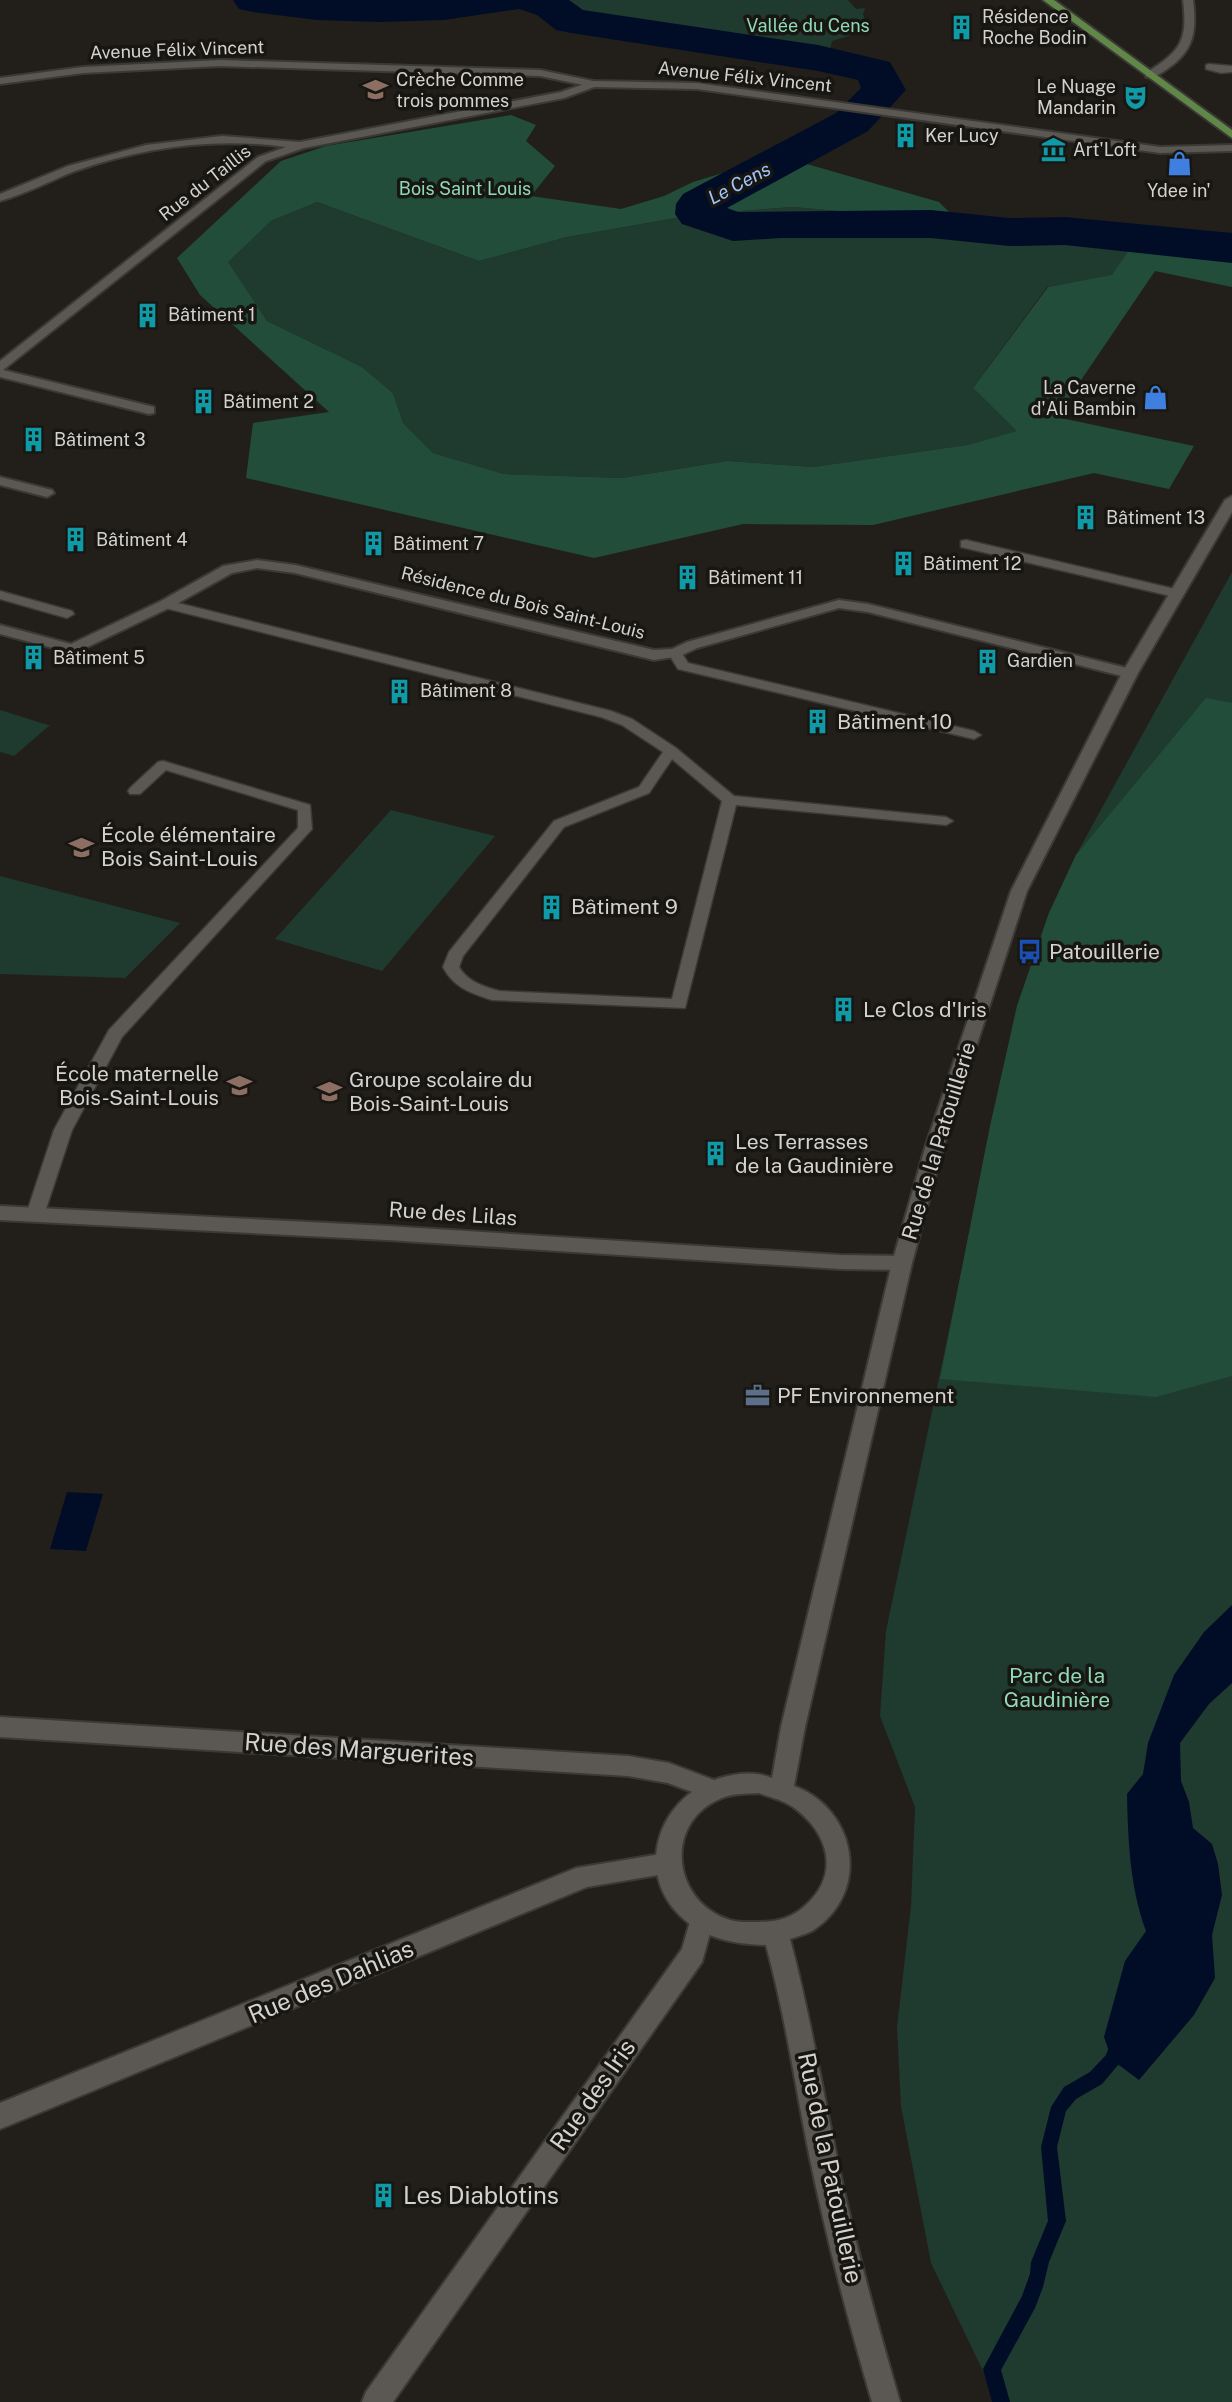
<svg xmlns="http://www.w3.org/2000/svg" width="1232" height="2402" viewBox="0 0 1232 2402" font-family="'Public Sans',sans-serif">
<rect width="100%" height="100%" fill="#221f1b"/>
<!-- green -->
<g fill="#1f3a2e">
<path d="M276,0H491L359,9Z"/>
<path d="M543,0H848L856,9L865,8L863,14L868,30L832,41L830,50L833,54L821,55L622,24L577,20L557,5Z"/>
<path d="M317,202L479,261L567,237L699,214L793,207L873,214L968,234L1130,248L1112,276L1047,287L973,388L1018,431L967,445L813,467L727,461L622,478L504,474L433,453L403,423L393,393L362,367L267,321L227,262L271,221Z"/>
<path d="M1232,572V2402H998L931,2263L901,2106L897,2027L911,1906L915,1807L880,1716L886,1631L1017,1006L1049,913L1076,855Z"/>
<path d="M0,710L48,725H50L14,756L0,752Z"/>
<path d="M391,810L495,836L382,971L275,939Z"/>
<path d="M0,876L180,923L125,978L0,974Z"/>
</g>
<!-- forest -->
<g fill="#224d3b" fill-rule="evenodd">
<path d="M511,115L536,125L526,141L555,166L531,196L621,209L664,196L693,182L779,156L939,202L958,221L1029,229H1111L1211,244L1232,242V287L1155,271L1056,417L1194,446L1169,489L1094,473L873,525L743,524L594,558L246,478L253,423L329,412L200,295L177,258L281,161L326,146ZM317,202L479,261L567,237L699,214L793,207L873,214L968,234L1130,248L1112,275L1048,287L973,388L1017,431L967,445L813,467L727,461L622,478L504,474L433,453L403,423L393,393L362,367L267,321L228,262L271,221Z"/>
<path d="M1206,698L1232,703V1376L1156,1397L940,1379L990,1126L1017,1006L1049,913L1076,855Z"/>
</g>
<!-- water -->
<g fill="#010d27">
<path d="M67,1492L103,1494L86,1551L50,1549Z"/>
<path d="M1232,1605V1683L1209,1704L1180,1743L1181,1781L1189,1802L1193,1828L1212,1844L1218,1864L1222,1895L1212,1935L1215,1978L1194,2015L1139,2080L1112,2060L1104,2037L1125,1961L1146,1931C1130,1887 1128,1841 1127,1794L1143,1774L1148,1743L1174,1675L1204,1632Z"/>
</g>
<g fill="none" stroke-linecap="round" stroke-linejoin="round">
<!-- stream -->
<path fill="#010d27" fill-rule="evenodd" d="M1117,2039L1123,2042L1125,2047L1118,2065L1102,2084L1076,2099L1066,2111L1057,2147L1066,2221L1049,2262L1043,2287L1035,2308L1001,2370L1010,2402H992L983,2369L1022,2296L1030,2274L1031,2262L1048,2221L1041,2147L1051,2107L1064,2087L1090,2072L1106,2055L1111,2042Z"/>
<!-- river -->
<path fill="#010d27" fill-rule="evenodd" d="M233,0H569L583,10L818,45L890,62L906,90L868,131L727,208L738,212L931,210L1009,218L1065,217L1232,233V263L1065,245L1009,246L931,238H781L733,241L682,224L675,214L676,204L683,194L836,113L861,88L858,80L818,71L571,33L556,30L537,15L519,9L444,20L380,22L317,20L253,12L239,9Z"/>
<defs>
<g id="service">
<path d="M1209,64L1232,66V72L1221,73L1206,69V65Z"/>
<path d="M966,540L1175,589L1182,593L1175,597L961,547V541Z"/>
<path d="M0,591L72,611L74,614L67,618L0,599Z"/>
<path d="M166,600L611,711L632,719L676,748L734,796L946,817L953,821L946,825L736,805L685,1008L492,1000C471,993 454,988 443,967L449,952L554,821L639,787L663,752L622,725L601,717L161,607V601ZM672,759L722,801L672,999L499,991C483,986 468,982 459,967L463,956L564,827L649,793Z"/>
<path d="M675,649L680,650L688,663L974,731L981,735L974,739L678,669L668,653Z"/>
<path d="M163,761L310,805L312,829L122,1037L72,1130L44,1215L35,1221L26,1215L54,1130L109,1030L298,828V810L166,770L140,794H130L128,791L130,788L158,762Z"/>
</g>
<g id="minor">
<path d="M1183,0H1193C1197,31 1194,51 1167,69C1160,74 1154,78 1146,77V73C1181,51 1188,41 1183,0Z"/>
<path d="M593,81L598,84L597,86L564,98L304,148L266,161L3,370L154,407V413L149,414L0,377V361L258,157L286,147C214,137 143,147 75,171C50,181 25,194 0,201V194L68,166L146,145L222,136L300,142L561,92Z"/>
<path d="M0,477L52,490L54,493L47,497L0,485Z"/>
<path d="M257,560L295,565L654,650L672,649L687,642L839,600L868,604L1135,670L1138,673L1130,678L868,612L839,608L697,648L680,656L654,660L295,573L257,568L232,573L171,607L77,652L72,653L0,634V625L71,644L161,601L223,566Z"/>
<path d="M0,1206L387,1226L840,1255L902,1256L909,1258L912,1263L909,1268L902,1270L840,1269L387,1240L0,1220Z"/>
<path d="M0,1717L628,1756L669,1763L722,1783L726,1790L722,1797L714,1800L668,1783L628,1776L0,1737Z"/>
<path d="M667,1853L676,1856L679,1864L676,1872L587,1887L0,2129V2103L576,1868Z"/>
<path d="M702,1908L711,1911L714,1919L702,1962L393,2402H362L366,2392L682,1949L693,1911Z"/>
</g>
<g id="tertiary">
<path d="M220,60L540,70L593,81L697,83L1160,147L1232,145V151L1160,153L697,89L593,87L540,76L220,66L83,73L0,84V78L83,67Z"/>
<path d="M1232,496V512L1138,673L1027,891L943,1148L912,1263L805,1727L794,1786C856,1809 871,1890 815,1929C808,1934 798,1936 790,1939C809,2010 821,2082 836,2153C853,2237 876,2320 900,2402H872C848,2320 826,2237 809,2154C795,2084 785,2014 766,1945C739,1944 714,1941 690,1924C631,1881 654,1798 720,1778C737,1773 755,1771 772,1778L781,1727L892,1263L925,1148L1011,891L1122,673L1225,500ZM759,1793C769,1797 784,1800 793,1807C828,1832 841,1873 806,1905C792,1918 778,1922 758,1922C748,1922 737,1923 727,1919C671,1899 664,1821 722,1798C733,1793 747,1794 759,1793Z"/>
</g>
<path id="primary" d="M1043,0H1054L1232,130V138Z"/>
</defs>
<!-- service casing -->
<use href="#service" stroke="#3b3936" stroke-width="3"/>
<!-- minor casing -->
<use href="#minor" stroke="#3b3936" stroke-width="4"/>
<!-- tertiary casing -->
<use href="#tertiary" stroke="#3b3936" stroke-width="4"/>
<!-- primary casing -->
<use href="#primary" stroke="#3b3936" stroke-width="4"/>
<!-- service -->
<use href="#service" fill="#5b5853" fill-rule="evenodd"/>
<!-- minor -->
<use href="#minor" fill="#5b5853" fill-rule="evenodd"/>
<!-- tertiary -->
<use href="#tertiary" fill="#5b5853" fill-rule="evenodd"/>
<!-- primary -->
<use href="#primary" fill="#608648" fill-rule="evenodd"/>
</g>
<!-- icons -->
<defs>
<symbol id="building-bare" viewBox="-9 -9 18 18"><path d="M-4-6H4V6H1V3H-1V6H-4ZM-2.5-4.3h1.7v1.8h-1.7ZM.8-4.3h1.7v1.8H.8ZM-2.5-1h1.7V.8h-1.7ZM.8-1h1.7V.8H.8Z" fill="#0f9aa8" stroke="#181612" stroke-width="2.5" paint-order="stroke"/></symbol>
<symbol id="school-bare" viewBox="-9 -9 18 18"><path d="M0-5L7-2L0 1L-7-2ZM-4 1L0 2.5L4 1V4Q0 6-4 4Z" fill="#8d6e63" stroke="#181612" stroke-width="2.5" paint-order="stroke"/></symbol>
<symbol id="theatre-bare" viewBox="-9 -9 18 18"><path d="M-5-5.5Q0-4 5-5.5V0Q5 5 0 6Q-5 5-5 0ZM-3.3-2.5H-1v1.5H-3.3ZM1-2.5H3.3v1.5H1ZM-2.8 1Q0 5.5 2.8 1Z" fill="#0f9aa8" stroke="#181612" stroke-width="2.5" paint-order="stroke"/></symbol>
<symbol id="museum-bare" viewBox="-9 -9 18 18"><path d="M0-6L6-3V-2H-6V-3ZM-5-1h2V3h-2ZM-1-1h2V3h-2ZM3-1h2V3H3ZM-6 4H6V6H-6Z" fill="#0f9aa8" stroke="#181612" stroke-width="2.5" paint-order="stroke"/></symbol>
<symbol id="shop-bare" viewBox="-9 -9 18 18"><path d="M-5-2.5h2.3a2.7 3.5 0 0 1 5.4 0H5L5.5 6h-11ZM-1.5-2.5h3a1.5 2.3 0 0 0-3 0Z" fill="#3f7fe0" stroke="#181612" stroke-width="2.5" paint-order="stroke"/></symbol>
<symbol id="bus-bare" viewBox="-9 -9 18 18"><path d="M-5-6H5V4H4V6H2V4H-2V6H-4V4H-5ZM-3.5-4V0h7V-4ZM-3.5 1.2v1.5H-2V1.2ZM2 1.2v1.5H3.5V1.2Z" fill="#1a4fb4" stroke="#181612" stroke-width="2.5" paint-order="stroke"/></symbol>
<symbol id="office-bare" viewBox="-9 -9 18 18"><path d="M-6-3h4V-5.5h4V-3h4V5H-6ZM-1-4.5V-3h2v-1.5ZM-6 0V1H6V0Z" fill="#5c6f8a" stroke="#181612" stroke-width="2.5" paint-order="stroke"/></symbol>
</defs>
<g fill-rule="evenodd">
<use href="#building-bare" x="944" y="10" width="35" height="35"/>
<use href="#school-bare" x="358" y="72" width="35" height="35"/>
<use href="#theatre-bare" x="1118" y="80" width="35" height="35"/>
<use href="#building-bare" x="888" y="118" width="35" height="35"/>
<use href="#museum-bare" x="1036" y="132" width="35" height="35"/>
<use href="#shop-bare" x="1162" y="146" width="35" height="35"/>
<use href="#building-bare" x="130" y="298" width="35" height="35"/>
<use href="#shop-bare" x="1138" y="380" width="35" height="35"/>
<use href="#building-bare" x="186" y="384" width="35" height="35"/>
<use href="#building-bare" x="16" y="422" width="35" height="35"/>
<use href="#building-bare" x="1068" y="500" width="35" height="35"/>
<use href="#building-bare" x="58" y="522" width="35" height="35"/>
<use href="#building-bare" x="356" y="526" width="35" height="35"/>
<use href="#building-bare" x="886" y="546" width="35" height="35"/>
<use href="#building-bare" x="670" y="560" width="35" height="35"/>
<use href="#building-bare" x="16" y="640" width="35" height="35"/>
<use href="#building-bare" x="970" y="644" width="35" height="35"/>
<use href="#building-bare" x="382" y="674" width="35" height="35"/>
<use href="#building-bare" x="800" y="704" width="35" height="35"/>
<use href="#school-bare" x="64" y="830" width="35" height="35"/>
<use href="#building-bare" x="534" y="890" width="35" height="35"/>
<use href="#bus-bare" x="1012" y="934" width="35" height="35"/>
<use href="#building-bare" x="826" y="992" width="35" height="35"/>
<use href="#school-bare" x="222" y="1068" width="35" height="35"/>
<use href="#school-bare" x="312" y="1074" width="35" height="35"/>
<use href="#building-bare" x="698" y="1136" width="35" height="35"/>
<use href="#office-bare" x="740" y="1378" width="35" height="35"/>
<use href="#building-bare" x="366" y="2178" width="35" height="35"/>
</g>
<g text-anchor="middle" stroke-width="7" stroke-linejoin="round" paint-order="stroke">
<!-- far-poi labels -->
<g font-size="18" fill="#d4d2cf" stroke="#181612" text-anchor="start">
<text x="982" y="23">Résidence<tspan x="982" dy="21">Roche Bodin</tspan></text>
<text x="396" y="86">Crèche Comme<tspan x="396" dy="21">trois pommes</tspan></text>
<text x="1116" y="93" text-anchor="end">Le Nuage<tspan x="1116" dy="21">Mandarin</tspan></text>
<text x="925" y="142">Ker Lucy</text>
<text x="1073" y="156">Art'Loft</text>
<text x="1179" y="197" text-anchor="middle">Ydee in'</text>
<text x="168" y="321">Bâtiment 1</text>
<text x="1136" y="394" text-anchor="end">La Caverne<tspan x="1136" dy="21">d'Ali Bambin</tspan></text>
<text x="223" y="408">Bâtiment 2</text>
<text x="54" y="446">Bâtiment 3</text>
<text x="1106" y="524">Bâtiment 13</text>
<text x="96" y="546">Bâtiment 4</text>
<text x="393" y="550">Bâtiment 7</text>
<text x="923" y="570">Bâtiment 12</text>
<text x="708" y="584">Bâtiment 11</text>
<text x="53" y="664">Bâtiment 5</text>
<text x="1007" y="667">Gardien</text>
<text x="420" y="697">Bâtiment 8</text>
</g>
<!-- far-park labels -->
<g font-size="18" fill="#8fd9b7" stroke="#181612">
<text x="808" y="32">Vallée du Cens</text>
<text x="465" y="195">Bois Saint Louis</text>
</g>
<!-- far-street labels -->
<g font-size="18" fill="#d4d2cf" stroke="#181612">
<text transform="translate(177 50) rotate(-2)" y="6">Avenue Félix Vincent</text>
<text transform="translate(745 77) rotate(6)" y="6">Avenue Félix Vincent</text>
<text transform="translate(205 183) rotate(-38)" y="6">Rue du Taillis</text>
<text transform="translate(523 603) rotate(14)" y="6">Résidence du Bois Saint-Louis</text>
</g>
<!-- far-water labels -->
<g font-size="19" font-style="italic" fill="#a0c4fb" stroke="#181612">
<text transform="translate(739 183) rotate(-28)" y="7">Le Cens</text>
</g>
<!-- poi labels -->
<g font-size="21" fill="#d4d2cf" stroke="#181612" text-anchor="start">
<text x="837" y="729">Bâtiment 10</text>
<text x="101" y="842">École élémentaire<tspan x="101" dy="24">Bois Saint-Louis</tspan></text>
<text x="571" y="914">Bâtiment 9</text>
<text x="1049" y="959">Patouillerie</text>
<text x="863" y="1017">Le Clos d'Iris</text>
<text x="219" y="1081" text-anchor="end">École maternelle<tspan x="219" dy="24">Bois-Saint-Louis</tspan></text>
<text x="349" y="1087">Groupe scolaire du<tspan x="349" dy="24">Bois-Saint-Louis</tspan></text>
<text x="735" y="1149">Les Terrasses<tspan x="735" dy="24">de la Gaudinière</tspan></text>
<text x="777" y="1403">PF Environnement</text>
</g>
<!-- street labels -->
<g font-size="21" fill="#d4d2cf" stroke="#181612">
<text transform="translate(939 1141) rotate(-73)" y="7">Rue de la Patouillerie</text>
<text transform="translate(453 1214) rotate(4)" y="7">Rue des Lilas</text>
</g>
<!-- park labels -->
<g font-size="21" fill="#8fd9b7" stroke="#181612">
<text x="1057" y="1683">Parc de la<tspan x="1057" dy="24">Gaudinière</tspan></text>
</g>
<!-- near-street labels -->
<g font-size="24" fill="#d4d2cf" stroke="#181612">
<text transform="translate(359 1750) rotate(4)" y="8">Rue des Marguerites</text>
<text transform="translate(331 1982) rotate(-23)" y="8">Rue des Dahlias</text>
<text transform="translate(593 2095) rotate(-55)" y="8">Rue des Iris</text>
<text transform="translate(830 2168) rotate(78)" y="8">Rue de la Patouillerie</text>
</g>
<!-- near-poi labels -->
<g font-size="24" fill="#d4d2cf" stroke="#181612" text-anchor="start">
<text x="403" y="2204">Les Diablotins</text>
</g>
</g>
</svg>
